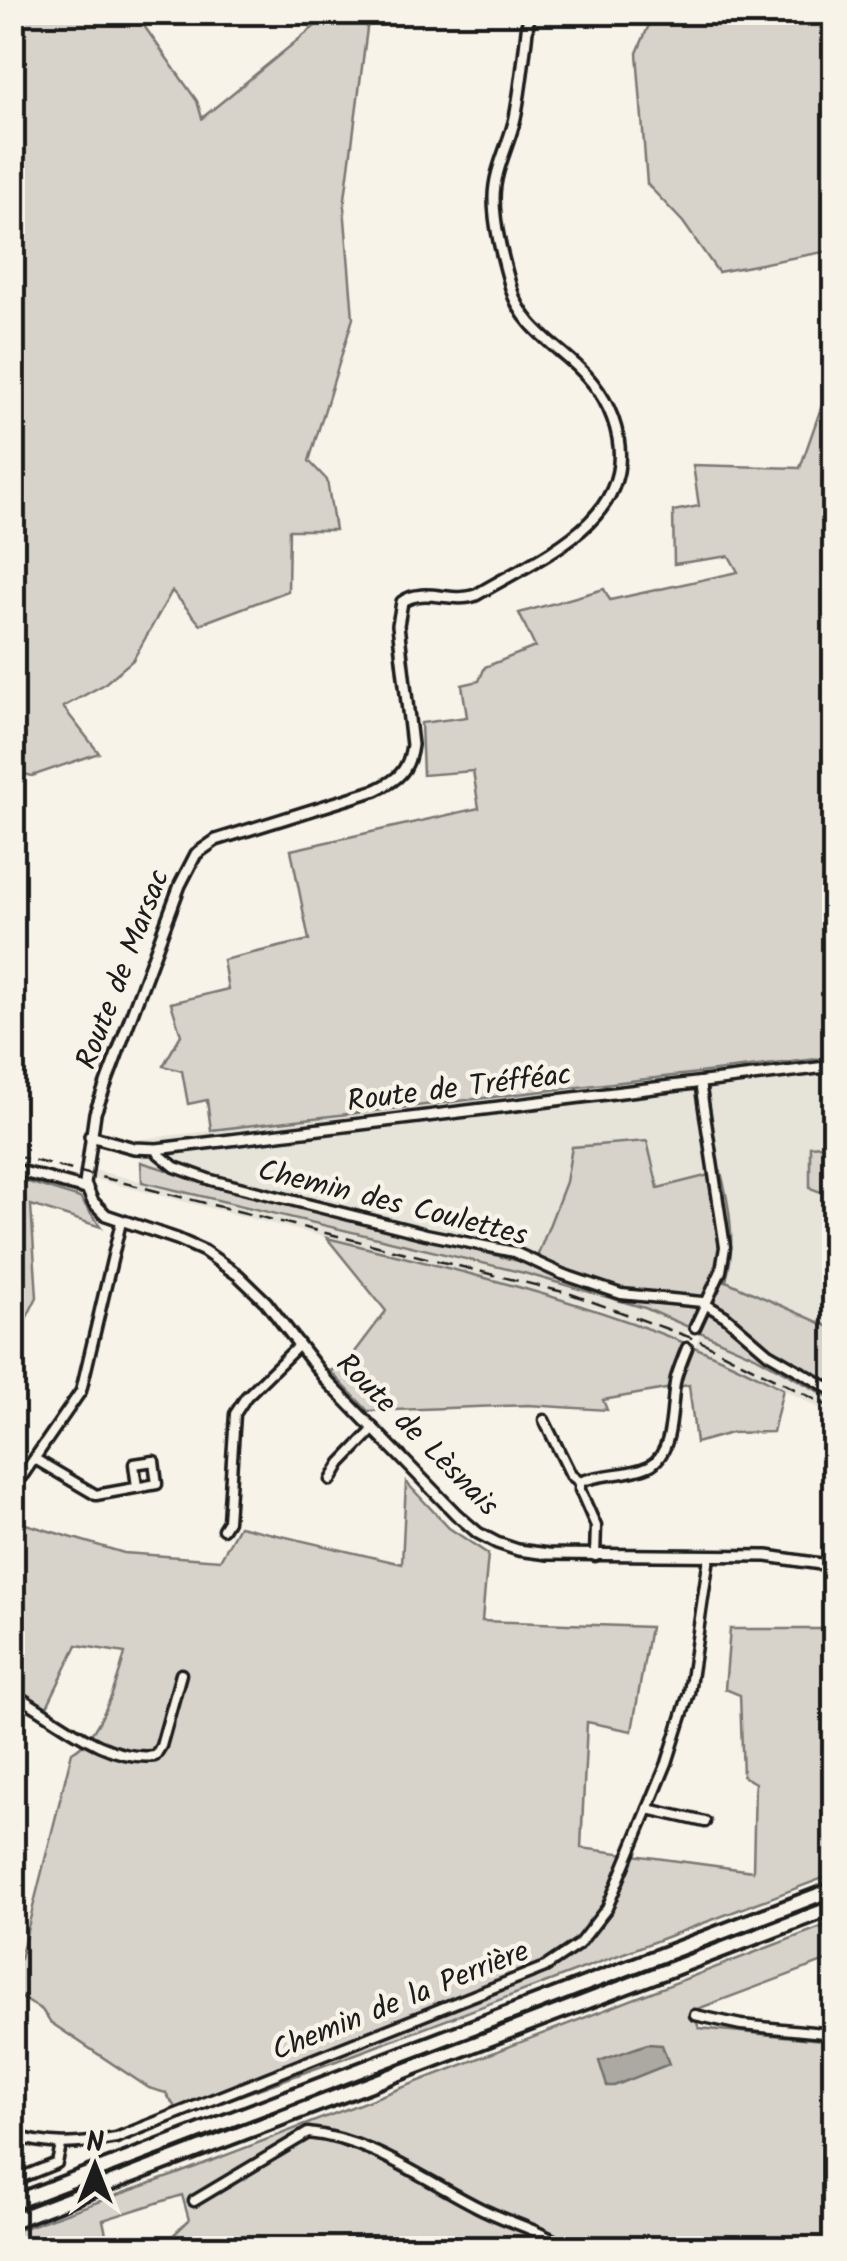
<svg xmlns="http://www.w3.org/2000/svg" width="847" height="2261" viewBox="0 0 847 2261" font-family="Kalam,sans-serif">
<rect width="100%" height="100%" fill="#f7f3e8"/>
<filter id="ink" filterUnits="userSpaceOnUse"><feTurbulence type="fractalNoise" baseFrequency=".01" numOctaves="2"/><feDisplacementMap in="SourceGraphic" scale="20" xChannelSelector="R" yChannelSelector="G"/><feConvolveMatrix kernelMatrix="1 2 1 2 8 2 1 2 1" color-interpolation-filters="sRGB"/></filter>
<g filter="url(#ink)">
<!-- built -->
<g fill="#e6e3d9">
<path d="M834,1057V1144L810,1146L811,1188L834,1197V1329L726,1280L731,1264L720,1172L657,1188L572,1148L566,1182L534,1265L219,1186L141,1162L140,1139Z"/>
<path d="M90,1169L524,1273L645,1308L689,1326L683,1341L597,1308L535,1290L90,1178Z"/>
<path d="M701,1331L755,1356L834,1400V1416L746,1369L695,1346Z"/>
</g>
<!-- green -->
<g fill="#d7d3cb" stroke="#7a7874" stroke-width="2.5">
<path d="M12,13H135L197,101L202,118L331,13H369L344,206L353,318L309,461L327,480L335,530H289L288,591L200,624L172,591L133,660L103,685L63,707L99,753L32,776L12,771Z"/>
<path d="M654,13H834V250L718,272L683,222L647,184L637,53Z"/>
<path d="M834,371V1057L211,1130L207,1100L188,1104L182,1071L163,1066L181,1035L171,1003L228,989L223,960L309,940L291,850L479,808L473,771L423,775L421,723L467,717L462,685L479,681L485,667L535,647L519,613L604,589L610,600L738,572L729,556L674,564L673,511L699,506L693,465L800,468Z"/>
<path d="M647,1141L658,1188L721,1172C730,1207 736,1245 726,1281L834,1329V1400L755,1356L645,1308L524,1273L142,1182L141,1162L219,1186L534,1265L566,1182L572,1147Z"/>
<path d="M834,1144V1197L810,1188V1146Z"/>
<path d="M12,1177L80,1198L101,1227L31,1205L37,1297L23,1325L13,1322Z"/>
<path d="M327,1238C484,1277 640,1312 783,1389L773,1432L731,1433L696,1443L689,1385L603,1400L607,1410L528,1405L368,1411L330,1371L346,1364L386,1311Z"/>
<path d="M406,1482L449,1528L488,1554L482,1621L650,1627L632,1731L587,1722L581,1848L753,1871L755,1783L743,1776L740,1695L725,1689L730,1629H827L826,1656L834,1657V1874L361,2052L181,2117L166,2093L149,2088L50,2022L42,2010L13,1993V1967L20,1959L72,1752C99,1738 118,1682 125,1653L77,1645L42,1717L13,1703L12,1520L124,1553L220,1560L239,1526L402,1564Z"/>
<path d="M834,1922V1958L692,2011L699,2028L834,2041V2248H160L189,2220L182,2195L103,2220L109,2248H13L12,2232L177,2174Z"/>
</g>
<!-- water -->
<path fill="#aca9a2" stroke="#72716c" stroke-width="2.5" d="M647,2044L662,2045L669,2064L614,2086H607L599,2061Z"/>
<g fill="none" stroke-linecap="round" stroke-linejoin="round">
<defs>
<g id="minor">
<path d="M157,1149L159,1154L175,1167L211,1180L426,1234L514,1252L562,1274L621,1294L702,1302L725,1316L768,1353L834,1391"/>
<path d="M695,1327L721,1271L725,1247L700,1082"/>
<path d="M544,1420L571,1475L580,1482"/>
<path d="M35,1459L96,1495L157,1484L154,1461L134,1464L137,1487"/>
<path d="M331,1480L341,1463L373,1430"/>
<path d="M12,1491L81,1391L121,1222"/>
<path d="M223,1529L228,1521L235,1414L246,1397L298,1346"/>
<path d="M595,1556L596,1526L580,1490V1482C602,1473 628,1476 649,1466C676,1452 670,1403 676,1378C679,1368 683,1358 687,1348"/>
<path d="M12,1693C57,1717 102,1762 155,1756L161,1746L181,1674"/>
<path d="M648,1809L705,1822"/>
<path d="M695,2015L741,2025L834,2034"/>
<path d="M12,2135C49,2147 78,2145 116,2138L545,1967L579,1944L607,1908L667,1763L689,1693L709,1557"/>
<path d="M12,2181L57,2163L61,2146"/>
<path d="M194,2201L308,2133C370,2139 423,2179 476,2206C506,2222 539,2229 567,2248"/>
</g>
<g id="tertiary">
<path d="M529,12C525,47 522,83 515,118C509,145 494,170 494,198C494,228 503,259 511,288C521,324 551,342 578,367C598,386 613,411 618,438C633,524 535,559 476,595C452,604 424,586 402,602L398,625L412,745C409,770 398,780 376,790L216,840L196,854L180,885L95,1113L85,1184L93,1202L106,1215L177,1239L204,1251L238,1275L266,1302L327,1381L456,1514L478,1533L497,1543L518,1550L548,1554L767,1556L834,1566"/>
<path d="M90,1136L134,1148L157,1149L834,1066"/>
<path d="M12,1169L86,1189"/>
</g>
<g id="trunk">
<path d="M12,2203L834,1889"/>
<path d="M12,2221L834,1907"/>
</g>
</defs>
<!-- minor casing -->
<use href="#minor" stroke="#1c1c1c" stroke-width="15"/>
<!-- tertiary casing -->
<use href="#tertiary" stroke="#1c1c1c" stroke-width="16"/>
<!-- trunk casing -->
<use href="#trunk" stroke="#1c1c1c" stroke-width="20"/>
<!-- minor -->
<use href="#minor" stroke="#f7f3e8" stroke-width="8"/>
<!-- tertiary -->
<use href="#tertiary" stroke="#f7f3e8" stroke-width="9"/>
<!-- trunk -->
<use href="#trunk" stroke="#f7f3e8" stroke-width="12"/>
<!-- rail -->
<path stroke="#1c1c1c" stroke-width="2.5" stroke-dasharray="15 8" stroke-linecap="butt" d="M12,1155L571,1294L700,1341L834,1409"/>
</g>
</g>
<g text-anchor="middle" stroke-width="9" stroke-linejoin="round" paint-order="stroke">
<!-- street labels -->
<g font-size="30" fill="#1c1c1c" stroke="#f7f3e8">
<text transform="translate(122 969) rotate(-69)" y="10">Route de Marsac</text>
<text transform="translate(459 1087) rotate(-7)" y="10">Route de Tréfféac</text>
<text transform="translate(393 1202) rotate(14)" y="10">Chemin des Coulettes</text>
<text transform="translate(418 1434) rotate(45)" y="10">Route de Lèsnais</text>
<text transform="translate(400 2000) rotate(-22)" y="10">Chemin de la Perrière</text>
</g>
</g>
<!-- margin -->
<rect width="847" height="2261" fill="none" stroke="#f7f3e8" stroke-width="50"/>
<rect x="25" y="25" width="797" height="2211" fill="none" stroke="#1c1c1c" stroke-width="4" filter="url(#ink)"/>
<!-- north arrow -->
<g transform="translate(95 2166)" stroke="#f7f3e8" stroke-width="8" paint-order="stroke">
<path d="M0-8L18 38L0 25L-18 38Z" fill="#1c1c1c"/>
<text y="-15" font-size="28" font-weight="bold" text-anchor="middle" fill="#1c1c1c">N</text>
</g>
</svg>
